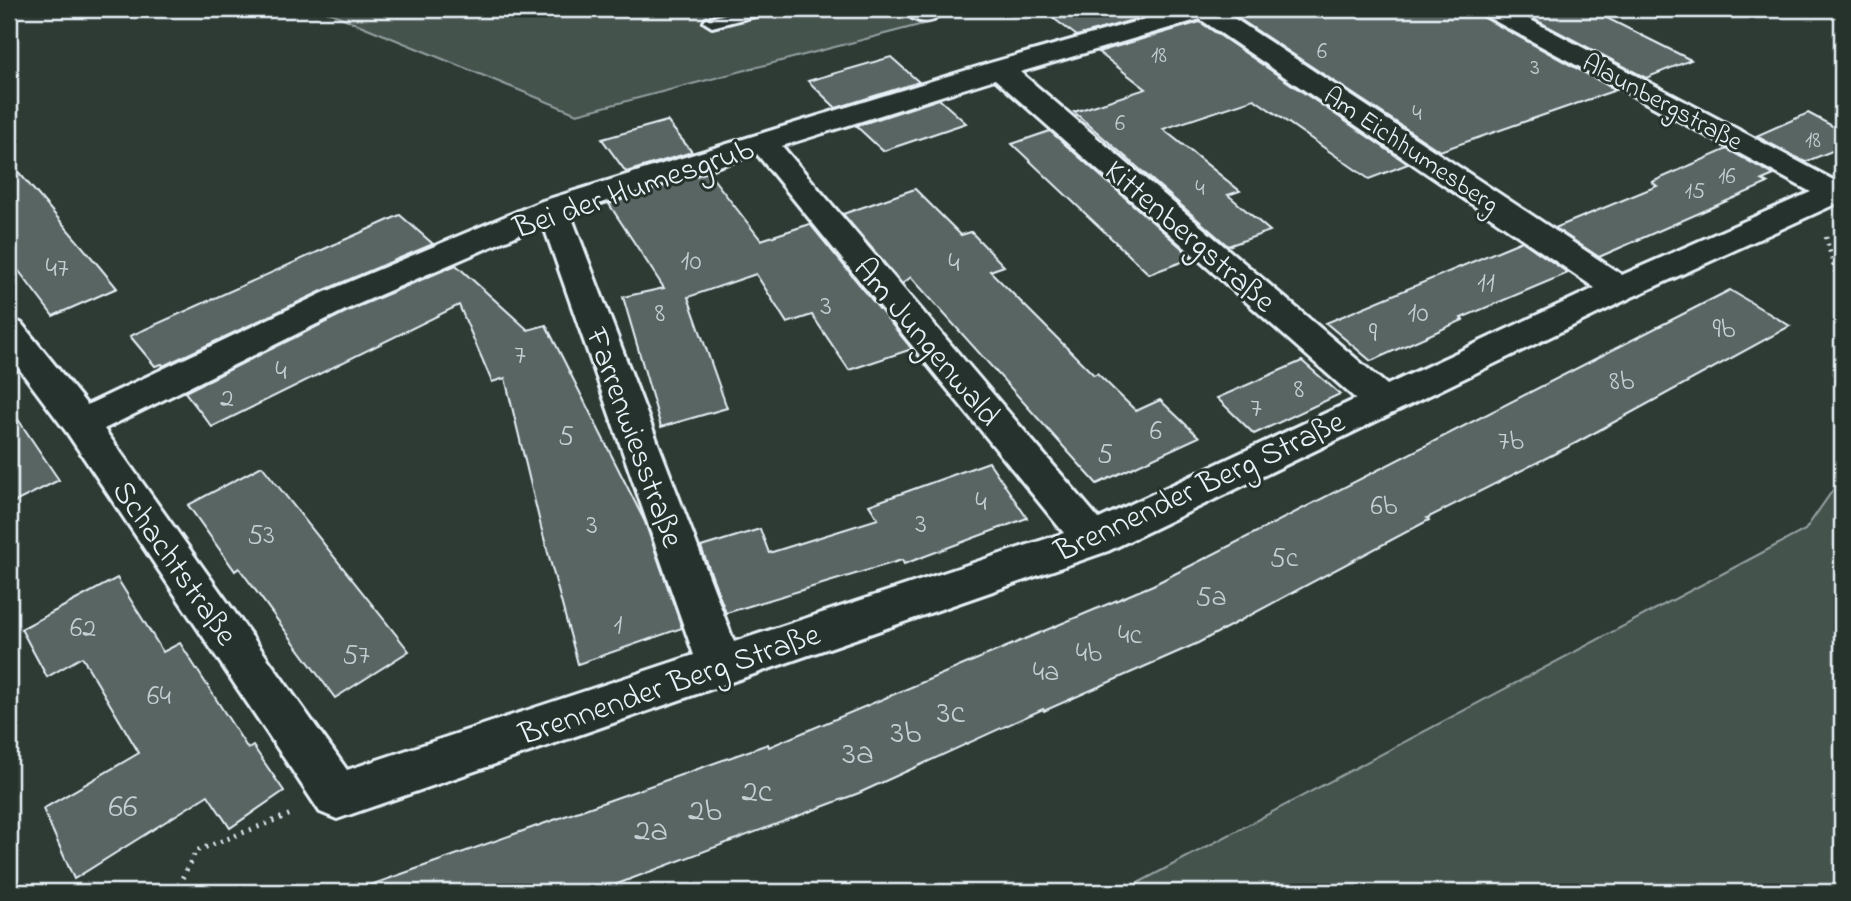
<svg xmlns="http://www.w3.org/2000/svg" width="1851" height="901" viewBox="0 0 1851 901" font-family="'Indie Flower',sans-serif">
<rect width="100%" height="100%" fill="#2e3b35"/>
<filter id="ink" filterUnits="userSpaceOnUse"><feTurbulence type="fractalNoise" baseFrequency=".0143" numOctaves="2"/><feDisplacementMap in="SourceGraphic" scale="14" xChannelSelector="R" yChannelSelector="G"/><feConvolveMatrix kernelMatrix="1 2 1 2 8 2 1 2 1" color-interpolation-filters="sRGB"/></filter>
<g filter="url(#ink)">
<!-- green -->
<g fill="#45524e" stroke="#96a2a3" stroke-width="2">
<path d="M321,9H907L927,23L577,114Z"/>
<path d="M1842,477V892H1121L1805,530Z"/>
</g>
<!-- building -->
<g fill="#596563" stroke="#e8f1f8" stroke-width="2">
<path d="M1041,9H1171L1077,36Z"/>
<path d="M1224,9H1475L1481,16L1616,90L1440,151Z"/>
<path d="M1515,9H1589L1691,60L1646,78Z"/>
<path d="M1200,22L1408,164L1369,179L1254,99L1163,129L1240,191L1228,195L1270,231L1228,246L1074,112L1146,89L1098,52Z"/>
<path d="M891,57L919,82L836,108L808,81Z"/>
<path d="M939,99L966,123L883,151L856,126Z"/>
<path d="M1808,113L1842,131V147L1805,162L1756,136Z"/>
<path d="M667,121L692,152L626,172L602,139Z"/>
<path d="M1050,131L1193,258L1149,274L1012,144Z"/>
<path d="M1727,149L1774,175L1762,180L1768,183L1599,257L1555,228L1657,186L1652,182Z"/>
<path d="M9,161L98,265L117,288L53,316L9,258Z"/>
<path d="M708,172L761,240L810,224L912,349L849,370L812,315L787,323L756,274L688,297L727,408L661,427L623,297L664,288L609,204Z"/>
<path d="M915,189L961,235L971,232L1004,266L990,271L1094,375L1097,373L1136,411L1160,400L1199,437L1097,484L911,277L902,284L843,214Z"/>
<path d="M400,215L433,244L322,291L163,366L162,364L155,366L130,336Z"/>
<path d="M1522,241L1568,273L1461,318L1463,320L1371,361L1326,323Z"/>
<path d="M456,265L528,330L546,325L645,522L682,628L578,664L541,527L505,378L492,382L459,305L212,427L185,392L348,311Z"/>
<path d="M1730,290L1790,326L1574,444L1427,518L1429,520L1198,643L1044,711L1043,709L859,793L596,892H369L368,886L768,744L769,747L1153,585Z"/>
<path d="M1302,361L1340,394L1254,434L1217,398Z"/>
<path d="M9,406L59,480L9,505Z"/>
<path d="M989,462L1027,518L904,564L902,560L726,613L701,547L760,529L769,553L878,519L869,505Z"/>
<path d="M262,466L409,651L335,698L239,568L235,571L188,505Z"/>
<path d="M117,578L163,652L180,643L248,749L253,746L284,791L230,828L208,795L74,879L43,809L139,753L82,657L47,677L21,629Z"/>
</g>
<g fill="none" stroke-linecap="round" stroke-linejoin="round">
<defs>
<path id="service" d="M746,9H772L770,12L712,27L704,22L706,19Z"/>
<g id="minor">
<path d="M903,9H933L938,15L934,20C921,24 911,20 903,9Z"/>
<path d="M1180,9H1220L1622,275L1811,192L1482,14L1478,9H1510L1837,182L1842,181V201L1632,297L1108,551L337,819L320,812L68,434L9,355V319L21,323L87,405L323,293L542,201L990,63ZM1200,19L1595,288L1387,385L1020,72ZM995,79L1356,399L1099,519L782,146ZM757,154L1064,533L734,642L570,213ZM543,224L694,655L347,770L104,429L347,309Z"/>
</g>
</defs>
<!-- service casing -->
<use href="#service" stroke="#e8f1f8" stroke-width="6"/>
<!-- minor casing -->
<use href="#minor" stroke="#e8f1f8" stroke-width="6"/>
<!-- path-far1 -->
<path stroke="#e8f1f8" stroke-width="4.5" stroke-dasharray="2 5" stroke-linecap="butt" d="M1826,237L1842,297"/>
<!-- path -->
<path stroke="#e8f1f8" stroke-width="5" stroke-dasharray="2 6" stroke-linecap="butt" d="M175,892L196,851L291,814"/>
<!-- service -->
<use href="#service" fill="#26332d" fill-rule="evenodd"/>
<!-- minor -->
<use href="#minor" fill="#26332d" fill-rule="evenodd"/>
</g>
</g>
<g text-anchor="middle" stroke-width="6" stroke-linejoin="round" paint-order="stroke">
<!-- far-number labels -->
<g font-size="23" fill="#c4ced3">
<text x="1322" y="58">6</text>
<text x="1159" y="62">18</text>
<text x="1535" y="74">3</text>
<text x="1417" y="120">4</text>
<text x="1120" y="130">6</text>
<text x="1813" y="147">18</text>
<text x="1727" y="183">16</text>
<text x="1200" y="195">4</text>
<text x="1695" y="198">15</text>
</g>
<!-- far-street labels -->
<g font-size="26" fill="#e8f1f8" stroke="#26332d">
<text transform="translate(1663 101) rotate(28)" y="9">Alaunbergstraße</text>
<text transform="translate(1412 149) rotate(34)" y="9">Am Eichhumesberg</text>
</g>
<!-- number labels -->
<g font-size="28" fill="#c4ced3">
<text x="691" y="269">10</text>
<text x="954" y="271">4</text>
<text x="57" y="276">47</text>
<text x="1486" y="291">11</text>
<text x="826" y="314">3</text>
<text x="660" y="321">8</text>
<text x="1418" y="321">10</text>
<text x="1724" y="337">9b</text>
<text x="1373" y="341">9</text>
<text x="520" y="363">7</text>
<text x="281" y="379">4</text>
<text x="1622" y="389">8b</text>
<text x="1299" y="397">8</text>
<text x="227" y="406">2</text>
<text x="1256" y="416">7</text>
<text x="1156" y="439">6</text>
<text x="566" y="444">5</text>
<text x="1511" y="449">7b</text>
<text x="1105" y="462">5</text>
<text x="981" y="510">4</text>
<text x="1384" y="514">6b</text>
<text x="921" y="532">3</text>
<text x="592" y="533">3</text>
<text x="261" y="543">53</text>
<text x="1284" y="566">5c</text>
<text x="1211" y="605">5a</text>
<text x="618" y="633">1</text>
<text x="83" y="636">62</text>
<text x="1130" y="643">4c</text>
<text x="1089" y="661">4b</text>
<text x="356" y="663">57</text>
<text x="1046" y="680">4a</text>
<text x="159" y="704">64</text>
</g>
<!-- street labels -->
<g font-size="32" fill="#e8f1f8" stroke="#26332d">
<text transform="translate(633 187) rotate(-19)" y="11">Bei der Humesgrub</text>
<text transform="translate(1191 235) rotate(41)" y="11">Kittenbergstraße</text>
<text transform="translate(928 341) rotate(50)" y="11">Am Jungenwald</text>
<text transform="translate(636 437) rotate(70)" y="11">Farrenwiesstraße</text>
<text transform="translate(1199 485) rotate(-25)" y="11">Brennender Berg Straße</text>
<text transform="translate(176 562) rotate(55)" y="11">Schachtstraße</text>
<text transform="translate(669 683) rotate(-19)" y="11">Brennender Berg Straße</text>
</g>
<!-- near-number labels -->
<g font-size="33" fill="#c4ced3">
<text x="951" y="722">3c</text>
<text x="906" y="742">3b</text>
<text x="858" y="763">3a</text>
<text x="757" y="801">2c</text>
<text x="123" y="816">66</text>
<text x="705" y="820">2b</text>
<text x="651" y="840">2a</text>
</g>
</g>
<!-- margin -->
<rect width="1851" height="901" fill="none" stroke="#26332d" stroke-width="35"/>
<rect x="18" y="18" width="1816" height="866" fill="none" stroke="#e8f1f8" stroke-width="2.5" filter="url(#ink)"/>
</svg>
